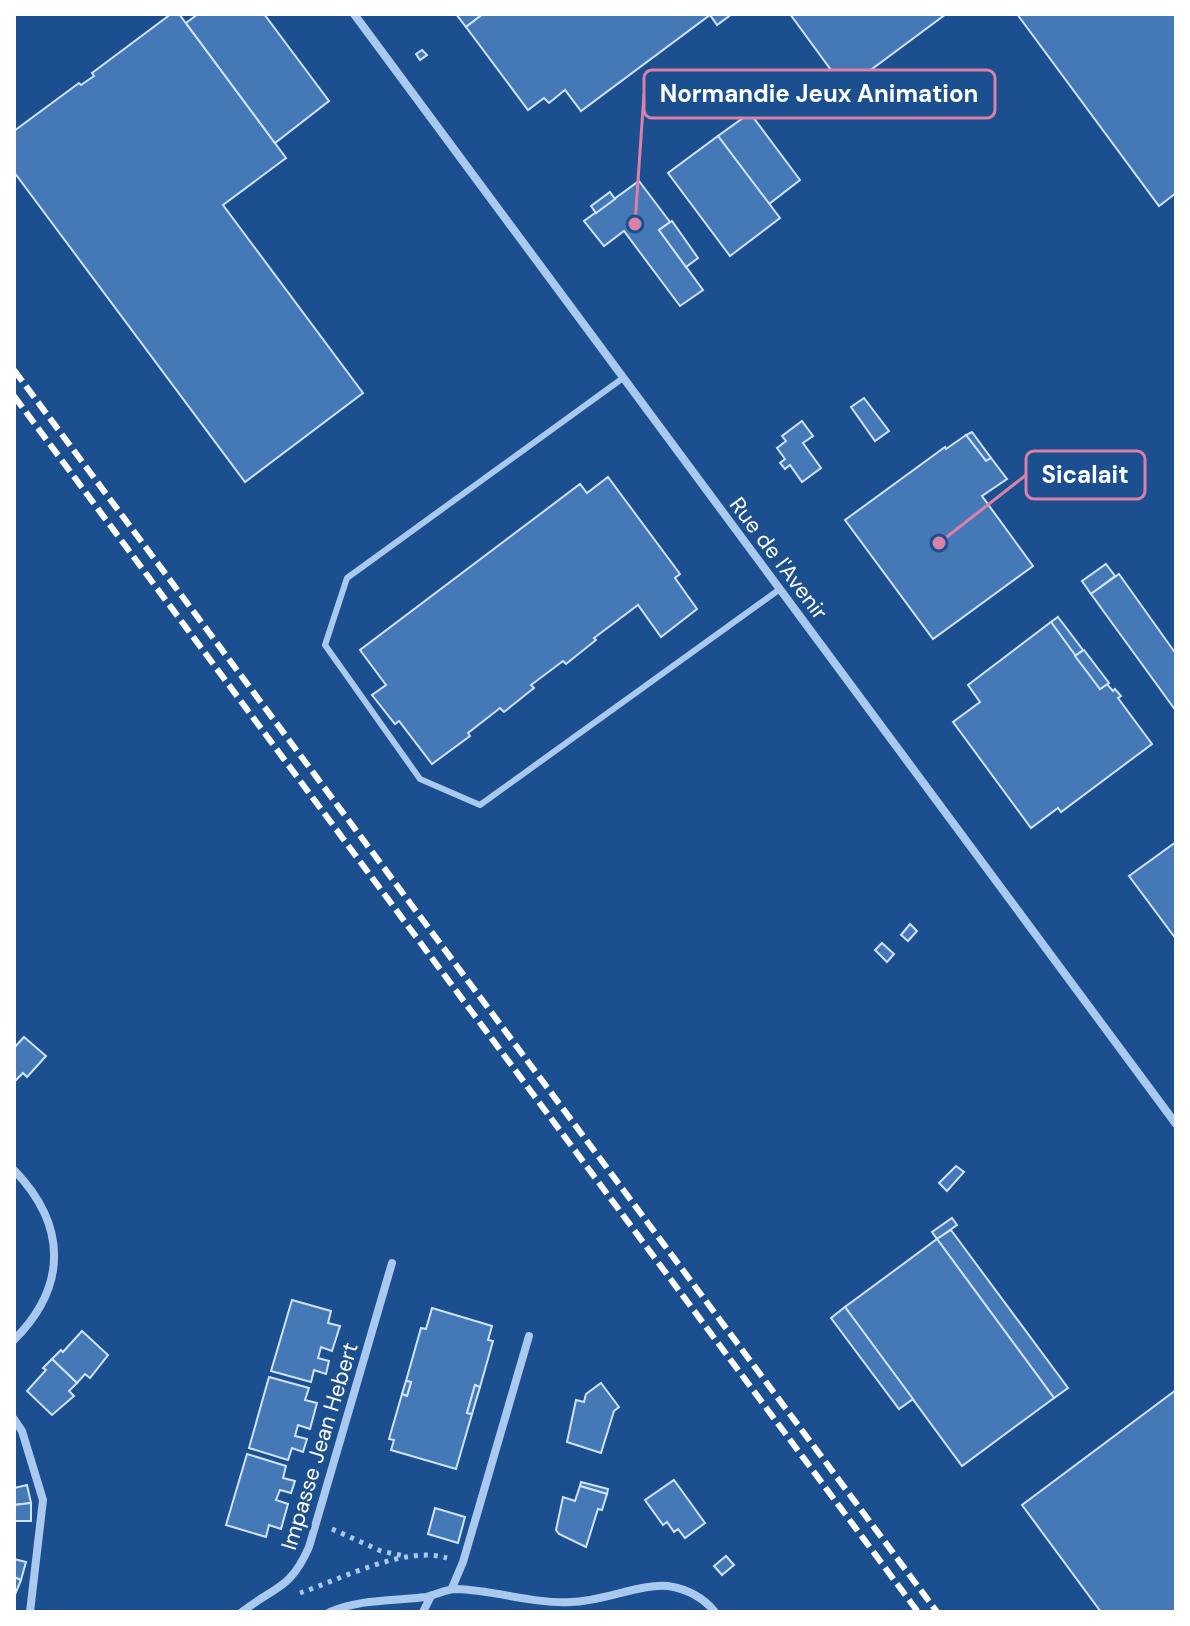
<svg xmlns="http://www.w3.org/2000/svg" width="1190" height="1626" viewBox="0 0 1190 1626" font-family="'DM Sans',sans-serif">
<rect width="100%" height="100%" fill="#1b4f8f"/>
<!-- building -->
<g fill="#4478b7" stroke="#cfe3fa" stroke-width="2">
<path d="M171,14H179L286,158L223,205L363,393L245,482L14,172V131L79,83L81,85L94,76L92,73Z"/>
<path d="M198,14H264L329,101L275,143L186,23Z"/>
<path d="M456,14H483L466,27Z"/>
<path d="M483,14H732L717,25L710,15L581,111L565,90L549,103L544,98L528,110L466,27Z"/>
<path d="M790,14H946L845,89Z"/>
<path d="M1017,14H1176V193L1159,206Z"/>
<path d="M422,50L427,55L420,60L416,54Z"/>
<path d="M750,113L800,180L769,204L718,136Z"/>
<path d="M718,136L780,218L730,256L668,173Z"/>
<path d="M639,181L670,222L659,230L703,290L680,306L624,231L604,246L584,221Z"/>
<path d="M610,192L615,199L596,213L591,206Z"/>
<path d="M672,221L698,258L686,267L659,230Z"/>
<path d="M864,398L889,431L875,441L851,407Z"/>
<path d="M802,421L813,436L803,443L821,468L802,482L790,465L785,469L780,463L785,459L777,448L786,441L782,436Z"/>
<path d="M972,432L991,458L986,461L966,435Z"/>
<path d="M966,435L986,461L991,458L1007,479L982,496L1033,566L933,639L845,520L945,447L946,449Z"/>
<path d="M608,477L680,574L675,578L697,609L661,637L638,605L594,638L596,640L566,664L563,661L531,685L534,688L504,712L500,708L468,733L470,736L432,764L399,721L395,724L372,695L386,685L360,650L580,484L587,493Z"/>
<path d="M1106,564L1115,576L1091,594L1082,581Z"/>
<path d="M1119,574L1176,654V711L1091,594Z"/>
<path d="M1058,617L1083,650L1075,656L1051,622Z"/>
<path d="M1051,622L1100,689L1107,684L1113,691L1115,689L1121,696L1118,698L1152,744L1061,812L1058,808L1031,828L953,722L980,702L968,685Z"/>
<path d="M1084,650L1109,683L1100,689L1075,656Z"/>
<path d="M1176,842V939L1129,876Z"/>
<path d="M910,924L917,931L908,941L901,935Z"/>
<path d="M882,943L894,954L887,962L875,950Z"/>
<path d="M24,1037L46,1056L27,1077L23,1073L14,1082V1048Z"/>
<path d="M956,1166L964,1172L947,1191L939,1183Z"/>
<path d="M952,1218L957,1225L937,1239L932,1232Z"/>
<path d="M951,1230L1068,1388L1054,1398L937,1239Z"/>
<path d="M937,1239L1054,1398L962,1466L845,1307Z"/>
<path d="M292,1300L331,1311L328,1323L340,1326L332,1351L321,1347L318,1358L329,1361L326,1374L314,1370L311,1382L271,1371Z"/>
<path d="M845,1307L913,1399L899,1409L831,1318Z"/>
<path d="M432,1308L492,1326L488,1340L493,1341L480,1387L475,1385L467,1413L472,1414L456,1469L391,1450L394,1440L389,1439L402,1394L407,1396L411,1382L406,1381L421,1328L426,1329Z"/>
<path d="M82,1331L108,1355L90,1378L85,1374L77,1383L52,1359L61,1350L63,1352Z"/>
<path d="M52,1359L77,1383L69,1391L74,1396L52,1415L27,1391L46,1370L43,1368Z"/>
<path d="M269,1377L309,1388L305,1400L317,1403L310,1429L298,1425L295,1436L307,1439L303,1452L292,1448L288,1460L249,1448Z"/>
<path d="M406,1381L411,1382L407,1396L402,1394Z"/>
<path d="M601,1383L619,1407L614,1411L601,1453L567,1442L576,1400L584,1402L586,1394Z"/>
<path d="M475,1385L480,1387L472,1414L467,1413Z"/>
<path d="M1176,1390V1612H1101L1022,1505Z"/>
<path d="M247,1454L286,1466L283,1478L295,1481L291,1493L280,1490L276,1500L288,1504L281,1529L269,1525L266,1537L226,1525Z"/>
<path d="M674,1480L705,1523L685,1538L678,1529L674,1532L667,1522L663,1525L645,1500Z"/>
<path d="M581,1482L608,1489L607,1494L580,1486Z"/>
<path d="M27,1485L31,1503L14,1505V1488Z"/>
<path d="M580,1486L607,1494L602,1510L598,1509L586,1547L559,1534L556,1530L563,1497L575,1501Z"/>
<path d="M31,1503V1521H14V1505Z"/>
<path d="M435,1508L465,1517L458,1543L428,1534Z"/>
<path d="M726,1556L734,1565L722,1575L714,1566Z"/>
<path d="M14,1559L26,1562L21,1580L14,1577Z"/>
<path d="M14,1577L21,1580L14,1597Z"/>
</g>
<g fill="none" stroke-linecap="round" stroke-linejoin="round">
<!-- path -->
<g stroke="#a9c9ee" stroke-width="5" stroke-dasharray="4 6" stroke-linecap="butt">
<path d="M332,1529L381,1551L404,1556"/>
<path d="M300,1593C341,1579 406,1545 447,1558"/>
</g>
<!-- lane -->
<path stroke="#a9c9ee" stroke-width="6" d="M623,378L347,578L325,645L420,779L480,805L780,589"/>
<!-- street -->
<g stroke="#a9c9ee" stroke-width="8">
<path d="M354,14L1176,1124"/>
<path d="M14,1170C67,1225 68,1286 14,1340"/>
<path d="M14,1419L22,1431L43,1500L30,1612"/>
<path d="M452,1588L463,1562L529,1336"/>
<path d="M242,1612C275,1586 290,1590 309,1547L392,1263"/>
<path d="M330,1612C359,1599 394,1601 426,1597C436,1595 446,1589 456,1589C495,1590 532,1604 571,1602C601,1602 642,1583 668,1586C687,1589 703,1597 715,1612"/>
<path d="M423,1612L431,1596"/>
</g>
<!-- rail -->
<g stroke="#fff" stroke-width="6" stroke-dasharray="14 6" stroke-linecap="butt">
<path d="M14,370L937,1612"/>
<path d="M14,396L918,1612"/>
</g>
</g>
<g text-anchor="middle" stroke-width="7" stroke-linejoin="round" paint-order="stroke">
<!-- street labels -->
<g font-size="22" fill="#fff" stroke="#1b4f8f">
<text transform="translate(779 558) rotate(53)" y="8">Rue de l'Avenir</text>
<text transform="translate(319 1446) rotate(-73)" y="8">Impasse Jean Hebert</text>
</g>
</g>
<!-- callouts -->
<path fill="none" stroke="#dd80a5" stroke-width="3" d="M635 224L644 94M939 543L1026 475"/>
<g fill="#dd80a5" stroke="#1b4f8f" stroke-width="3">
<circle cx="635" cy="224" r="8"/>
<circle cx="939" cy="543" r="8"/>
</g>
<g fill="#1b4f8f" stroke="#dd80a5" stroke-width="3">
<rect x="644" y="70" width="351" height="48" rx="8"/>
<rect x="1026" y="451" width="119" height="48" rx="8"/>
</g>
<g font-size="24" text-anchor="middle" font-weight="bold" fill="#fff">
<text x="819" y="102">Normandie Jeux Animation</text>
<text x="1085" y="483">Sicalait</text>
</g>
<!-- border -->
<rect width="1190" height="1626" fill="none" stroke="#ffffff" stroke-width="32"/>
</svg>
